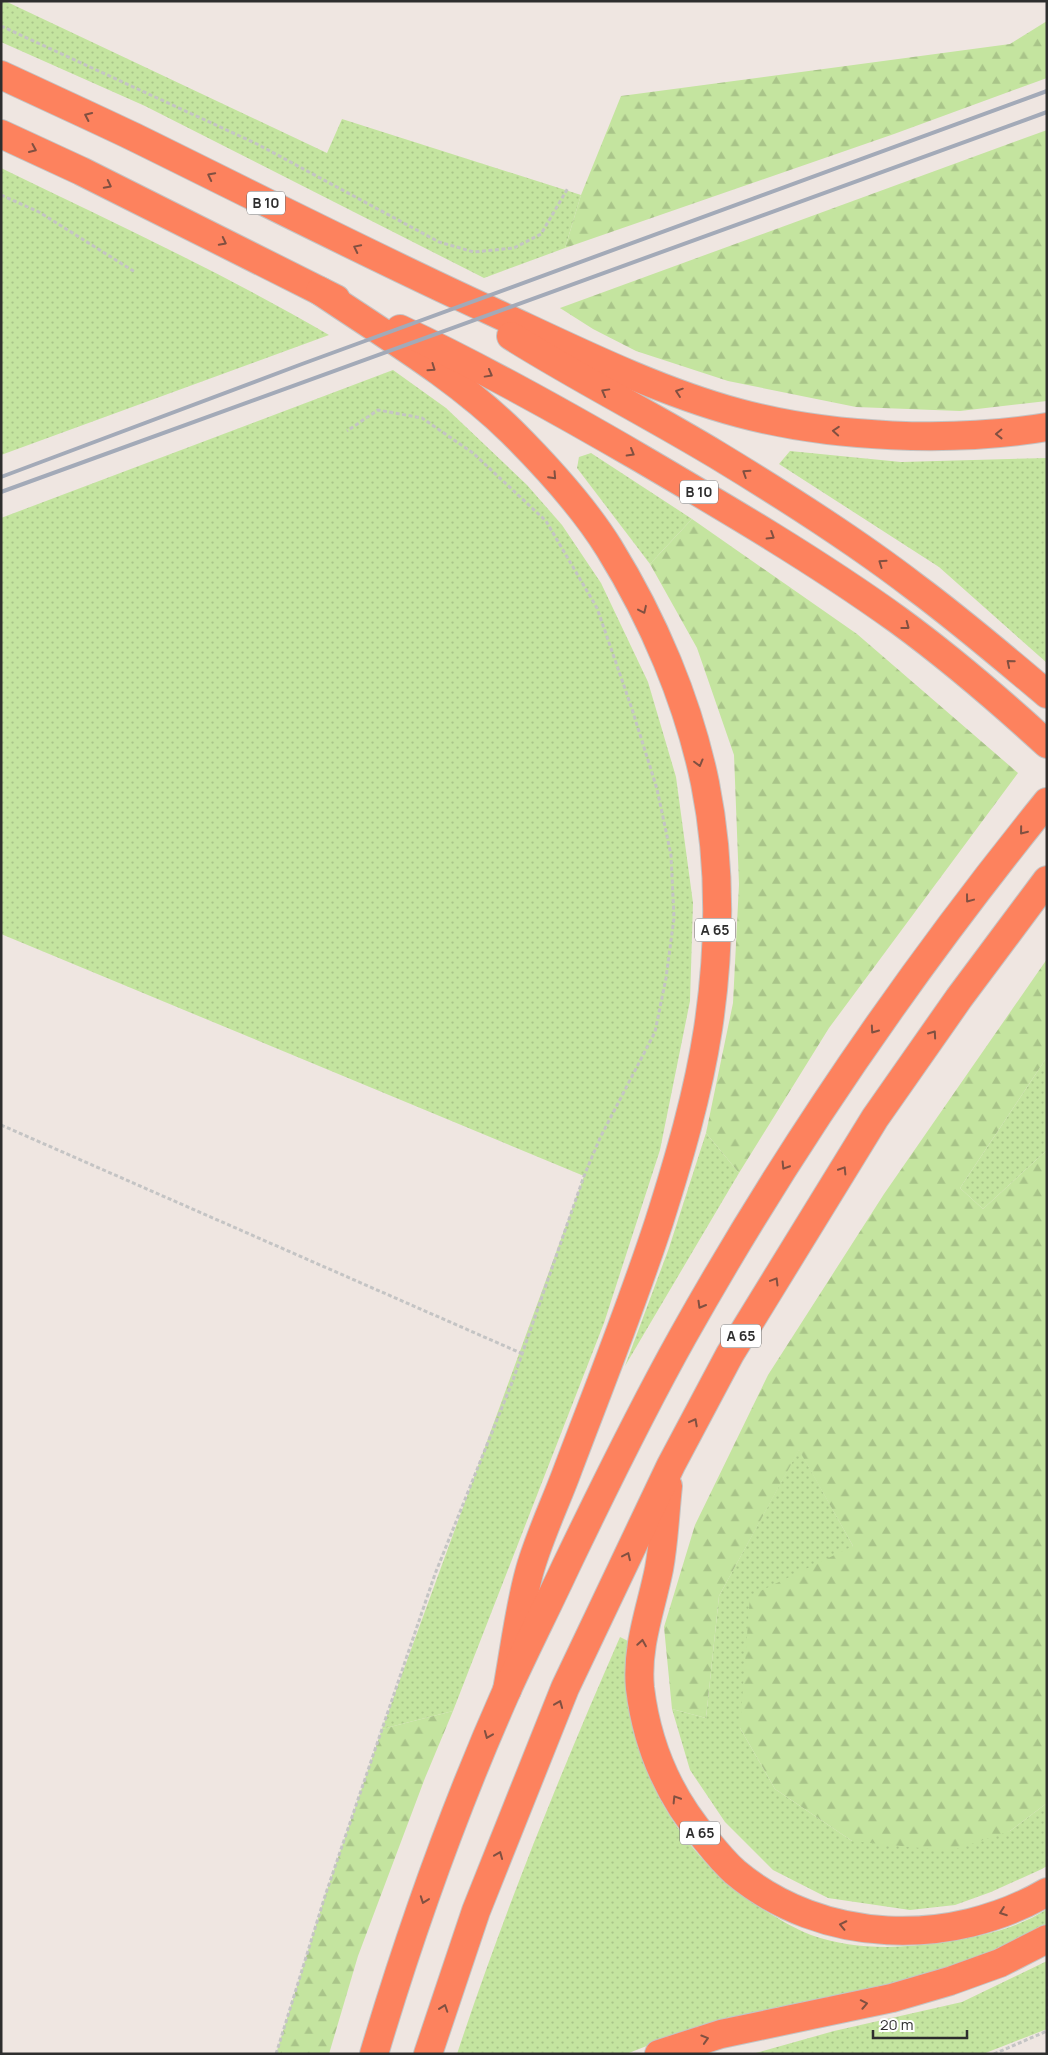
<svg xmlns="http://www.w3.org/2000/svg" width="1048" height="2055" viewBox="0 0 1048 2055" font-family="Manrope,sans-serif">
<defs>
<pattern id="grass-dots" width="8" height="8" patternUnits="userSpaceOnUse" patternTransform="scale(1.25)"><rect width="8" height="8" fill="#c4e49f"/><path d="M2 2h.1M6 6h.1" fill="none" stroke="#a9c489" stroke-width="1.8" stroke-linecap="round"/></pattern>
<pattern id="forest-firs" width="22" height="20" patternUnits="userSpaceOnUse" patternTransform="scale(1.25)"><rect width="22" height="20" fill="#c4e49f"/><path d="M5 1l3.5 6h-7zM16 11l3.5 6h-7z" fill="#a9c489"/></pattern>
</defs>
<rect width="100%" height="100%" fill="#efe6e1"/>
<!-- grass -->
<g fill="url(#grass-dots)">
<path d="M1,1H5L327,153L342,119L581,195L565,248L484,278L145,106L1,42Z"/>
<path d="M1,168C112,222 223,273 329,335L1,455Z"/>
<path d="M393,370L446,408L527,485L562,525L601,583L648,682L676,777L693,903L690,1001L660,1150L604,1323L453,1711L382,1729L584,1176L1,934V518Z"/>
<path d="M790,451L901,462L1047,458V663L939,567L779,464Z"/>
<path d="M591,453L692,519L650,564L577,468L579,457Z"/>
<path d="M1047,1057V1150L983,1209L960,1188Z"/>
<path d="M706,1133L739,1173L625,1366L669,1248Z"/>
<path d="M799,1449L853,1546L740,1728L775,1789L852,1841L1010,1831L1047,1803V1866L1042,1869L991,1892L955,1905L910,1910L828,1898L773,1870L725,1822L690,1770L672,1709L706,1718L719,1596Z"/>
<path d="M620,1637L628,1641C617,1749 673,1853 764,1910C779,1919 795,1929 811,1935C854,1950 899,1949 943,1942C977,1937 1017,1929 1047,1909V1924L979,1957L910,1980L696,2027L626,2054H457C504,1912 560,1774 620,1637Z"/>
<path d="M1047,1961V2029L983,2054H752L834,2031L962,2002Z"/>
</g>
<!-- forest -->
<g fill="url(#forest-firs)">
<path d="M1047,21V78L894,134L565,248L581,195L621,96L1010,44Z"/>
<path d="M1047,130V401L960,411L856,407L728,381L636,351L593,329L560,308Z"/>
<path d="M692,519L857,634L1018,773L829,1028L739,1173L706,1133L733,1003L739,884L734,755L697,648L650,564Z"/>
<path d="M1047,959V1057L960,1188L983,1209L1047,1150V1803L1010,1831L950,1851L852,1841L775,1789L740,1728L750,1596L853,1546L799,1450L719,1596L706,1718L672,1709L664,1627L695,1525L768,1375L884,1194Z"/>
<path d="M453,1711L425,1778L358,1956L329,2054H276L325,1896L382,1729Z"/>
</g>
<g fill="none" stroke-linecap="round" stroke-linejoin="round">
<defs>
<g id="highway">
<path d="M1,75C46,96 90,116 134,137C252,195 369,255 489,310C569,347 654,390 739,413C831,438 953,443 1047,427"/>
<path d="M1,134L81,171L336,299"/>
<path d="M320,291C385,335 456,377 512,432C547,467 583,506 609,548C653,619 688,701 705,783C721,863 720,949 708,1029C698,1094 679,1159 659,1222C632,1305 599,1387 568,1469C556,1502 538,1539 529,1573C519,1610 514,1652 507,1690"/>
<path d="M400,329C483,368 563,413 642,459C729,510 816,561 898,620C950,658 999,700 1047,744"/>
<path d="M511,336C578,378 649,414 717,455C783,495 854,540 915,587C961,621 1004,658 1047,694"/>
<path d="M668,1486C665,1514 664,1542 659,1569C651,1609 636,1646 640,1688C647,1746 669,1797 707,1841C715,1851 725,1863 735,1872C822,1945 951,1948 1047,1892"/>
<path d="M374,2054C411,1930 455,1807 507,1690C526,1648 547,1607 566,1566C603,1489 641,1411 683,1336C789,1147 911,970 1047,802"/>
<path d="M428,2054L476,1911L565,1688L671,1465L730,1354L875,1118L959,998L1047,880"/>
<path d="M659,2054L721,2034L892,1998L950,1981L1000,1963L1047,1939"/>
</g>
</defs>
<!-- highway casing -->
<use href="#highway" stroke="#c4c4c4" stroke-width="30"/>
<!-- path -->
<g stroke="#c4c4c4" stroke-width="3" stroke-dasharray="4 2.5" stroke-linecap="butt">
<path d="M1,26L257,144L439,242L474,252L514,248L541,234L568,188"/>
<path d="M1,195L39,212L135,272"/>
<path d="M1,1125L523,1354"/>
<path d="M276,2054L325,1896L435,1574L513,1380L584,1176L600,1138L655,1032L666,978L674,918L671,855L657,789L632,709L597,608L546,521L473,453L422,418L378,410L347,431"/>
<path d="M994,2054L1047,2031"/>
</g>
<!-- highway -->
<use href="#highway" stroke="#fd825e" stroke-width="28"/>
<!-- rail -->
<g stroke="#a3aab8" stroke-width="4">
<path d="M1,477L302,364L1047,91"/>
<path d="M1,492L1047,112"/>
</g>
</g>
<!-- one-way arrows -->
<defs><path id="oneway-chevron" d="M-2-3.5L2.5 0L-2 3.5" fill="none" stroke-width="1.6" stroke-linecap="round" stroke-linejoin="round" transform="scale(1.25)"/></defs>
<g stroke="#815041">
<use href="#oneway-chevron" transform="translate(88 116) rotate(-155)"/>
<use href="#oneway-chevron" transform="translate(33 149) rotate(24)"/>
<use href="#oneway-chevron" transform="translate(211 176) rotate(-153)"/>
<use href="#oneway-chevron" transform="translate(108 185) rotate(27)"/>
<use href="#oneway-chevron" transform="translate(223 242) rotate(27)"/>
<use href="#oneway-chevron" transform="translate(357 248) rotate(-154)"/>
<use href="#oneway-chevron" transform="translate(432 368) rotate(35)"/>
<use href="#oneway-chevron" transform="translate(489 374) rotate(29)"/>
<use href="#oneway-chevron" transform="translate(605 392) rotate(-151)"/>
<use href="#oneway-chevron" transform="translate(679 392) rotate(-161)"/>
<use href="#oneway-chevron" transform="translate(836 431) rotate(-176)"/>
<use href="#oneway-chevron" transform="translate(999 434) rotate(179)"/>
<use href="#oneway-chevron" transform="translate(631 453) rotate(30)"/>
<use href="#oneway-chevron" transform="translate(746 473) rotate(-147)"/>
<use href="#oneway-chevron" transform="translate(553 476) rotate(47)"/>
<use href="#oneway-chevron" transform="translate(771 536) rotate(32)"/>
<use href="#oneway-chevron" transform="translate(882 563) rotate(-145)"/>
<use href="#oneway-chevron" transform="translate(643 610) rotate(65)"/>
<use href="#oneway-chevron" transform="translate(906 626) rotate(37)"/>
<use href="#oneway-chevron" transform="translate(1010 663) rotate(-140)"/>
<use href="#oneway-chevron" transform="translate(699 763) rotate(75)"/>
<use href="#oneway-chevron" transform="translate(1023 831) rotate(129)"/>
<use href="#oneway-chevron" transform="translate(969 899) rotate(127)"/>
<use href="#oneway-chevron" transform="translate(874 1030) rotate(125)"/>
<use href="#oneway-chevron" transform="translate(933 1034) rotate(-55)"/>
<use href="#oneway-chevron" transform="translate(785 1166) rotate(122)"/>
<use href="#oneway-chevron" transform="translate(843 1170) rotate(-58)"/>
<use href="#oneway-chevron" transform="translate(775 1281) rotate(-59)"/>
<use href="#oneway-chevron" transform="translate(701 1305) rotate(120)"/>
<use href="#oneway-chevron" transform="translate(694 1422) rotate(-62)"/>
<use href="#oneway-chevron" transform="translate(627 1556) rotate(-65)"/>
<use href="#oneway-chevron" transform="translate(642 1643) rotate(-81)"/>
<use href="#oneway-chevron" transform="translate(559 1704) rotate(-68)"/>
<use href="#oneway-chevron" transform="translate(488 1735) rotate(112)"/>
<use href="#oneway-chevron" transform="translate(676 1799) rotate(-122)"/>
<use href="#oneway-chevron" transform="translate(499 1855) rotate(-68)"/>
<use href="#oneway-chevron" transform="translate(424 1900) rotate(110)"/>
<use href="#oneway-chevron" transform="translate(1003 1912) rotate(160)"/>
<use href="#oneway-chevron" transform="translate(843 1925) rotate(-168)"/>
<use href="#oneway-chevron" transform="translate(864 2004) rotate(-11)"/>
<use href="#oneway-chevron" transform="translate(444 2008) rotate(-71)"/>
<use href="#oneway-chevron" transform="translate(705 2039) rotate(-17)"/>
</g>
<g text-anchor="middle" stroke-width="5" stroke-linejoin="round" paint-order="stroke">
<!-- shield labels -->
<g fill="#fff" stroke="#6d6d6d" stroke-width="1">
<rect x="247" y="191.5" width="38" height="23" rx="4"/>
<rect x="680" y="480.5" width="38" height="23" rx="4"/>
<rect x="695" y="918.5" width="40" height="23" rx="4"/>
<rect x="721" y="1324.5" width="40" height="23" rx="4"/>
<rect x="680" y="1821.5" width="40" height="23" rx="4"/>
</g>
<g font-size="14" font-weight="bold" fill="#2e2e2e">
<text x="266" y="208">B 10</text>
<text x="699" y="497">B 10</text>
<text x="715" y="935">A 65</text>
<text x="741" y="1341">A 65</text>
<text x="700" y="1838">A 65</text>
</g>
</g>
<!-- border -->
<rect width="1048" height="2055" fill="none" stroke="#2e2e2e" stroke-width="5"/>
<!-- scale -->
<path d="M873 2030v8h94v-8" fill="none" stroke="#2e2e2e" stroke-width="2.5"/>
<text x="880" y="2030" font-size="15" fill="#2e2e2e" stroke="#ffffff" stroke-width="4" paint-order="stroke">20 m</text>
</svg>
